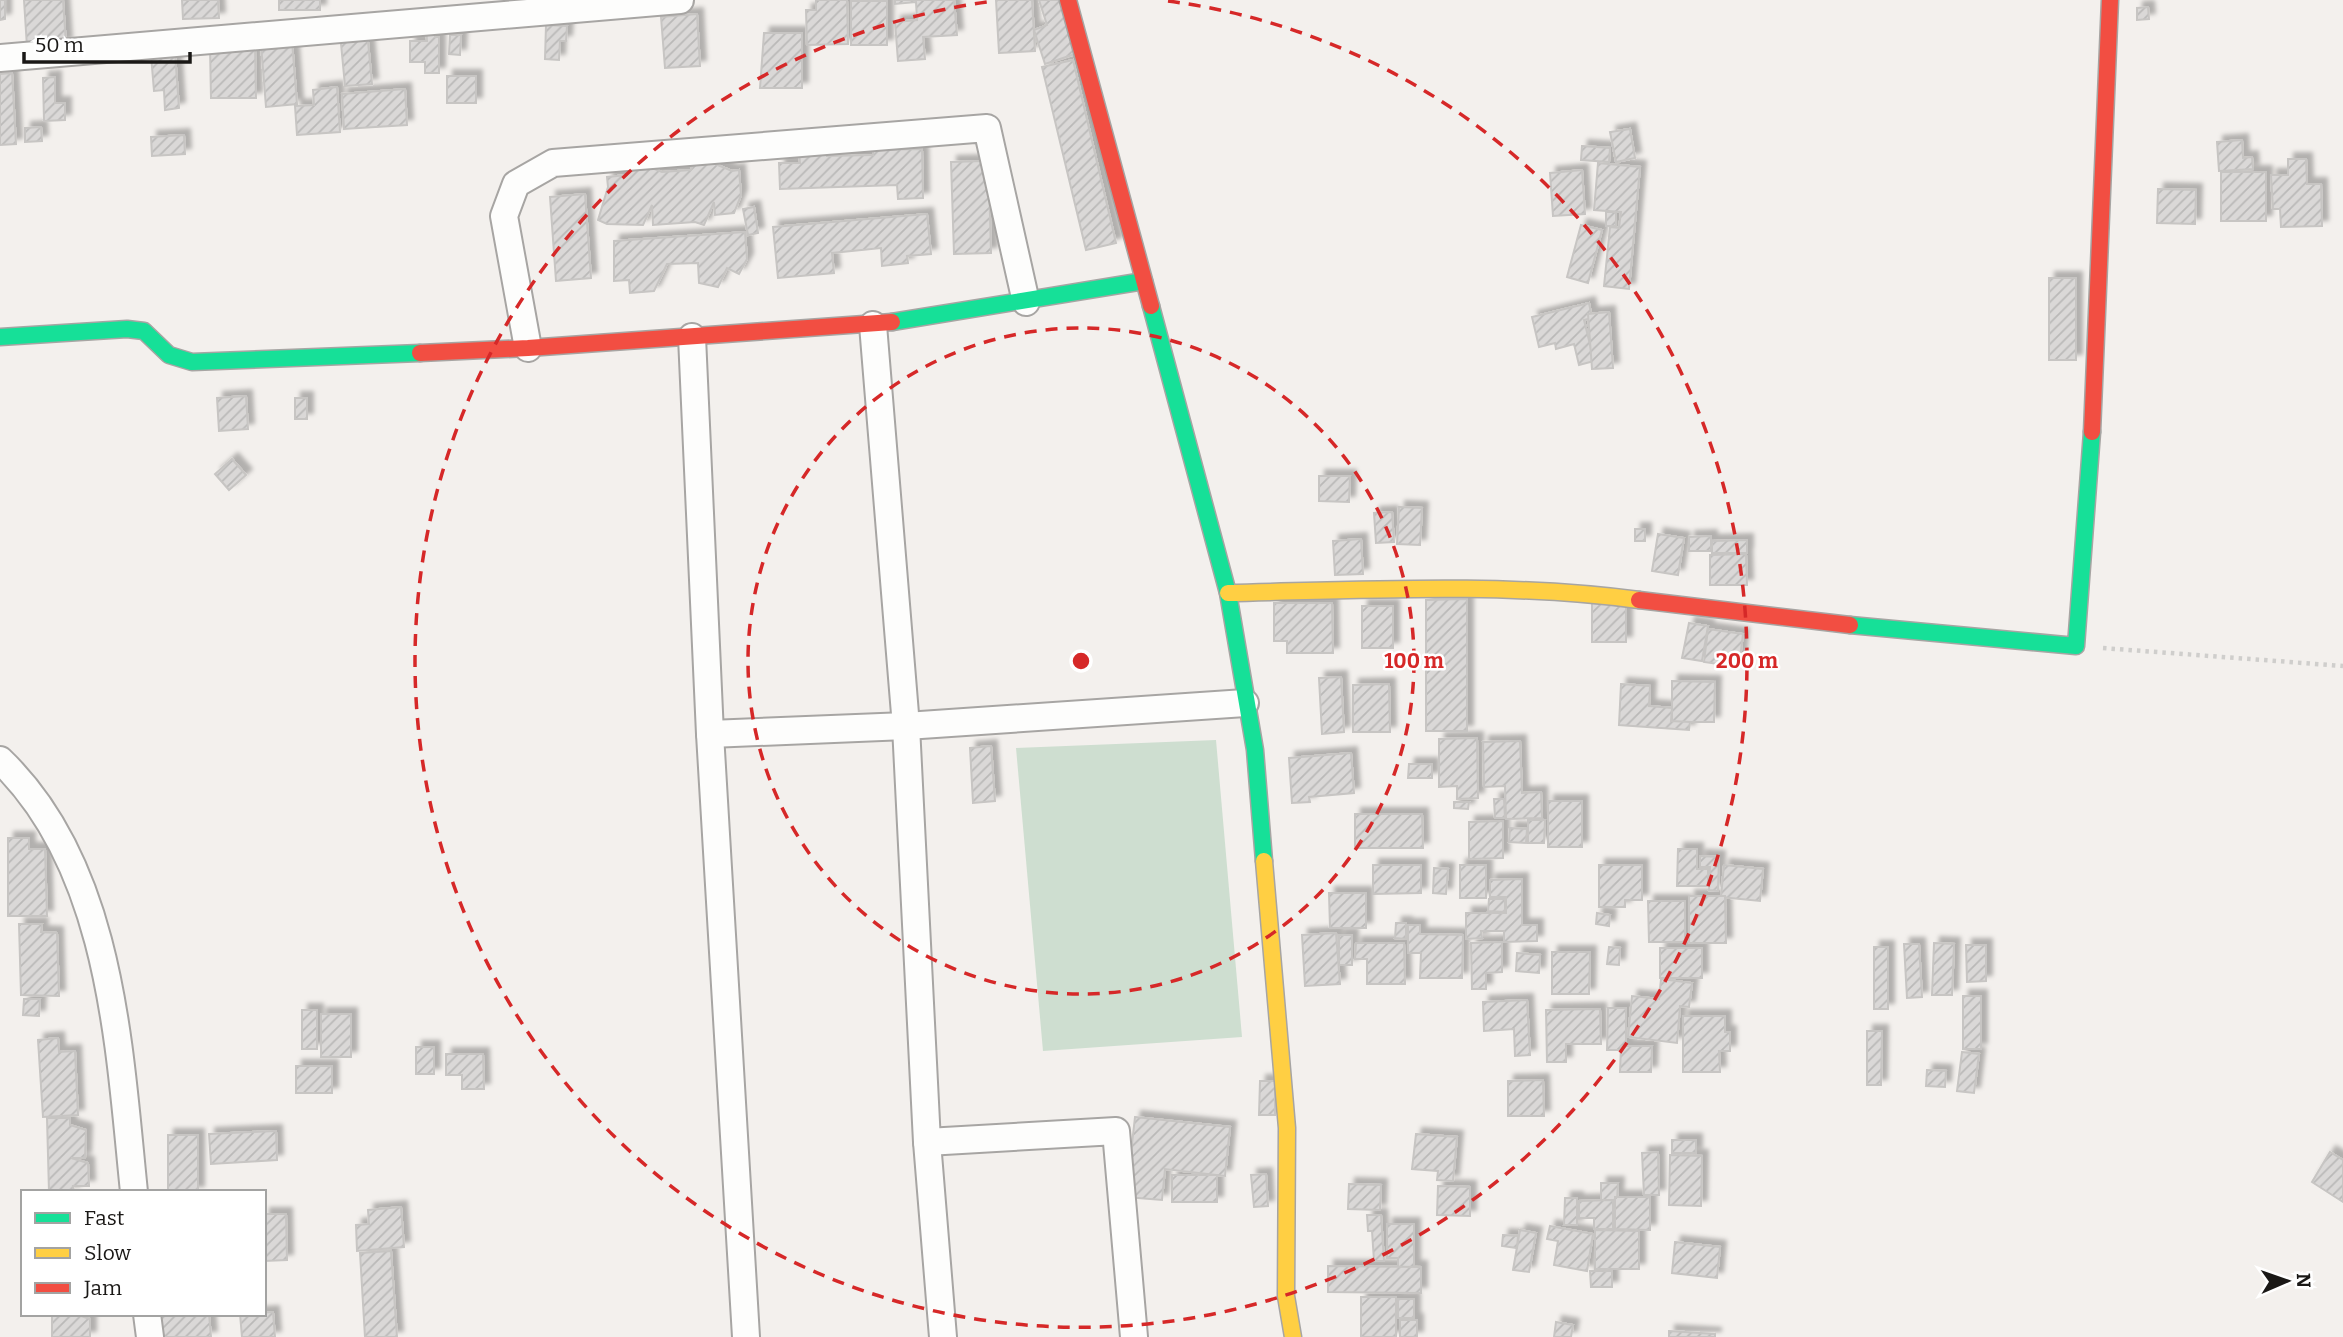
<svg xmlns="http://www.w3.org/2000/svg" width="2343" height="1337" viewBox="0 0 2343 1337" font-family="Bitter,serif">
<defs>
<pattern id="building-hatch" width="6" height="6" patternUnits="userSpaceOnUse" patternTransform="scale(1.75)"><rect width="6" height="6" fill="#dad8d7"/><path d="M-1 1l2-2M0 6l6-6M5 7l2-2" fill="none" stroke="#bab9b8"/></pattern>
<filter id="shadow"><feDropShadow dx="6" dy="-6" stdDeviation="2" flood-color="#0004"/></filter>
</defs>
<rect width="100%" height="100%" fill="#f3f0ed"/>
<!-- garden -->
<path fill="#ceded0" d="M1216,740L1242,1037L1043,1051L1016,748Z"/>
<!-- building -->
<g fill="url(#building-hatch)" stroke="#c7c5c3" stroke-width="2" filter="url(#shadow)">
<path d="M0,0H5V19L0,20Z"/>
<path d="M24,0H63L66,44L27,47Z"/>
<path d="M182,0H218L219,18L183,19Z"/>
<rect x="279" y="0" width="41" height="10"/>
<path d="M816,0H847L848,44L807,45L806,10H816Z"/>
<path d="M895,0H954L957,35L923,37L925,59L898,61L895,22L917,20L916,2L895,4Z"/>
<path d="M996,0H1032L1035,51L999,53Z"/>
<path d="M1039,0H1061L1078,53L1045,64L1034,30L1047,25Z"/>
<rect x="851" y="1" width="36" height="44"/>
<path d="M2148,7L2149,19L2137,20V8Z"/>
<path d="M697,14L700,66L665,68L661,17Z"/>
<path d="M426,25L435,26V37H439V73H425V62H410V41H427Z"/>
<path d="M546,25L567,26L566,41H560L559,60L545,59Z"/>
<path d="M367,31L372,84L345,86L340,33Z"/>
<path d="M764,33H802V88H760Z"/>
<path d="M450,35H461L460,55L449,54Z"/>
<path d="M292,41L297,104L266,107L261,44Z"/>
<path d="M210,47H255L256,98H211Z"/>
<path d="M175,53L179,108L165,110L164,90L154,91L151,55Z"/>
<path d="M1073,60L1116,243L1086,250L1042,67Z"/>
<path d="M12,73L16,144L0,145V74Z"/>
<rect x="447" y="76" width="29" height="27"/>
<path d="M55,77V103H65V120L44,121L43,78Z"/>
<path d="M337,87L340,132L297,135L295,106L314,105L313,90Z"/>
<path d="M405,89L407,125L344,129L342,94Z"/>
<path d="M41,127L42,141L25,142V128Z"/>
<path d="M1630,129L1635,158L1616,162L1610,132Z"/>
<path d="M184,135L185,154L152,156L151,137Z"/>
<path d="M2242,140L2243,158L2252,157L2253,169L2219,171L2217,142Z"/>
<path d="M1582,146L1610,148L1609,162L1581,160Z"/>
<path d="M827,148V156L873,155V150L922,149L923,198L898,199L897,185L780,189L779,163H800L799,149Z"/>
<path d="M2288,159H2306L2307,184H2321L2322,226L2281,227L2280,209H2273L2271,175H2288Z"/>
<path d="M708,161L732,171L739,170L741,195L734,213L715,215L714,202L704,225L695,222L653,225L652,205L643,225L607,224L598,220L608,187L607,177L627,175L631,166L644,165L662,172L691,170L694,162Z"/>
<path d="M983,161L984,180H989L991,253L954,254L951,162Z"/>
<path d="M1598,163L1640,167L1629,289L1604,286L1610,227L1619,228L1621,212L1594,210Z"/>
<path d="M1582,170L1585,214L1553,216L1550,173Z"/>
<rect x="2221" y="172" width="45" height="49"/>
<path d="M2158,189L2196,190L2195,224L2157,223Z"/>
<path d="M585,194L591,278L556,281L550,197Z"/>
<path d="M754,207L758,233L748,235L743,209Z"/>
<rect x="1606" y="212" width="10" height="14"/>
<path d="M927,214L931,254L907,256L908,263L882,266L881,248L832,253L834,273L778,278L773,227Z"/>
<path d="M1581,225L1602,230L1588,283L1567,277Z"/>
<path d="M745,232L747,259L739,274L727,268L718,287L699,283L698,263L667,264L654,291L630,293L629,280L614,281V241Z"/>
<rect x="2049" y="278" width="27" height="82"/>
<path d="M1589,303L1592,318L1584,320L1594,361L1579,365L1574,344L1556,349L1555,343L1539,347L1532,317Z"/>
<path d="M1609,312L1613,368L1592,369L1588,314Z"/>
<path d="M246,396L248,429L219,431L217,398Z"/>
<rect x="295" y="398" width="12" height="21"/>
<path d="M232,459L246,475L229,490L215,474Z"/>
<path d="M1319,476H1350L1349,502L1319,501Z"/>
<path d="M1399,507L1422,508L1420,545L1397,544Z"/>
<path d="M1392,512L1394,542L1376,543L1374,513Z"/>
<rect x="1635" y="529" width="10" height="12"/>
<path d="M1658,534L1684,538L1678,575L1652,571Z"/>
<path d="M1711,536V551H1689V537Z"/>
<path d="M1361,539L1363,574L1335,575L1333,541Z"/>
<path d="M1747,540V553H1712V541Z"/>
<path d="M1746,554L1747,585H1710V555Z"/>
<path d="M1467,599V731H1426V600Z"/>
<rect x="1592" y="600" width="34" height="42"/>
<path d="M1274,603H1332L1333,653H1287V641H1274Z"/>
<rect x="1362" y="606" width="31" height="42"/>
<path d="M1689,623L1708,626L1702,661L1682,658Z"/>
<path d="M1708,629L1743,634L1739,667L1704,662Z"/>
<path d="M1341,677L1344,732L1322,734L1319,678Z"/>
<path d="M1672,681L1715,682L1714,722H1672Z"/>
<path d="M1389,684L1390,732H1353V685Z"/>
<path d="M1621,684L1650,686L1649,706L1672,708L1671,721L1690,722L1689,730L1619,725Z"/>
<path d="M1477,738L1478,798L1457,799V786L1439,787V739Z"/>
<path d="M1520,741L1522,793L1541,792L1542,818L1506,819L1505,786L1484,787L1483,742Z"/>
<path d="M991,746L995,801L973,803L970,748Z"/>
<path d="M1351,753L1354,793L1309,797L1310,802L1292,803L1289,758Z"/>
<path d="M1409,764H1432V778H1408Z"/>
<path d="M1494,799H1504L1505,818H1495Z"/>
<rect x="1548" y="801" width="34" height="46"/>
<path d="M1454,802H1469L1468,809L1454,808Z"/>
<path d="M1355,814H1422L1423,848H1355Z"/>
<path d="M1528,820H1545L1544,843H1528Z"/>
<path d="M1503,821V858L1469,859V822Z"/>
<path d="M1510,828L1527,829L1526,843L1509,842Z"/>
<path d="M8,838H29V849H45L47,916H8Z"/>
<path d="M1678,849H1697V869H1708V886H1677Z"/>
<path d="M1700,856L1719,857L1718,891L1709,890L1710,867H1700Z"/>
<path d="M1373,865H1421V893L1373,894Z"/>
<rect x="1460" y="865" width="26" height="33"/>
<path d="M1599,865H1642V900H1625V907H1599Z"/>
<path d="M1724,865L1763,869L1760,901L1721,897Z"/>
<path d="M1434,868L1448,869L1446,894L1433,893Z"/>
<path d="M1522,879V925H1537V941L1504,942V931H1481L1482,938L1466,939V913H1506V897H1490V880Z"/>
<path d="M1329,893H1366V928H1330Z"/>
<path d="M1689,896H1725L1726,943H1689Z"/>
<path d="M1489,899H1505V912L1488,911Z"/>
<path d="M1648,901H1685V942H1649Z"/>
<path d="M1597,913L1610,915L1609,926L1596,924Z"/>
<path d="M1396,923H1406V939L1395,938Z"/>
<path d="M19,924H42L41,932L57,933L59,996L21,995Z"/>
<path d="M1408,925H1420V934L1463,935L1462,978H1420L1421,953H1408Z"/>
<path d="M1336,933L1340,984L1305,986L1302,935Z"/>
<rect x="1339" y="935" width="13" height="30"/>
<path d="M1502,942V972L1486,973V989H1472L1471,943Z"/>
<path d="M1356,943H1404L1405,984H1367V959H1355Z"/>
<path d="M1934,943L1954,944L1952,995H1932Z"/>
<path d="M1904,944H1919L1922,997L1907,998Z"/>
<path d="M1966,945H1986V981L1967,982Z"/>
<path d="M1609,947L1620,948L1619,965L1607,964Z"/>
<rect x="1874" y="947" width="14" height="62"/>
<rect x="1660" y="948" width="42" height="30"/>
<path d="M1552,952H1590L1589,994H1552Z"/>
<path d="M1517,953L1540,955L1539,973L1516,971Z"/>
<path d="M1661,979L1692,983L1689,1007L1680,1006L1677,1043L1628,1037L1632,996L1659,999Z"/>
<rect x="1963" y="996" width="18" height="53"/>
<path d="M24,999H40L39,1016L23,1015Z"/>
<path d="M1527,1000L1530,1055L1515,1056L1514,1029L1484,1031L1483,1002Z"/>
<path d="M1608,1008H1626V1050H1607Z"/>
<path d="M1600,1009L1601,1044H1566V1062H1547L1546,1010Z"/>
<rect x="302" y="1010" width="15" height="39"/>
<rect x="321" y="1014" width="30" height="43"/>
<path d="M1683,1016H1725V1032H1730V1051H1719L1720,1072H1683Z"/>
<path d="M1867,1031H1882L1881,1085H1867Z"/>
<path d="M58,1038L59,1052L75,1051L78,1115L43,1117L38,1040Z"/>
<path d="M1621,1046H1652L1651,1072H1620Z"/>
<rect x="416" y="1047" width="18" height="27"/>
<path d="M1962,1052L1979,1054L1974,1093L1957,1091Z"/>
<path d="M446,1054H483L484,1089H462V1075H446Z"/>
<rect x="296" y="1066" width="36" height="27"/>
<path d="M1927,1070L1946,1071L1945,1087L1926,1086Z"/>
<path d="M1543,1080L1544,1116H1508V1081Z"/>
<path d="M1260,1081H1275V1115H1259Z"/>
<path d="M1135,1117L1230,1127L1225,1176L1165,1169L1162,1200L1126,1197Z"/>
<path d="M47,1118H70V1125L86,1130L85,1158H71L88,1163L89,1186H73L74,1192H49Z"/>
<path d="M276,1131L277,1160L211,1164L209,1134Z"/>
<path d="M1416,1134L1457,1137L1453,1181L1437,1180L1438,1171L1412,1169Z"/>
<rect x="168" y="1135" width="30" height="57"/>
<rect x="1672" y="1140" width="24" height="13"/>
<path d="M1658,1152L1659,1195H1644L1642,1153Z"/>
<path d="M2330,1152L2343,1160V1202L2312,1182Z"/>
<path d="M1670,1155L1702,1156L1701,1206L1669,1205Z"/>
<path d="M1266,1174L1268,1206L1254,1207L1251,1175Z"/>
<rect x="1172" y="1175" width="45" height="27"/>
<path d="M1601,1183H1618L1617,1200H1601Z"/>
<path d="M1349,1184L1381,1185L1380,1210L1348,1209Z"/>
<path d="M1438,1186L1470,1187V1216L1437,1215Z"/>
<path d="M1615,1197H1650V1230L1615,1229Z"/>
<path d="M1565,1198H1577V1225H1564Z"/>
<path d="M1613,1200V1229H1594V1218H1579V1201Z"/>
<path d="M401,1207L404,1247L357,1251L356,1225L369,1224L368,1210Z"/>
<path d="M264,1214H286L287,1260L264,1261Z"/>
<path d="M1367,1215H1381L1384,1261H1374L1372,1231H1368Z"/>
<path d="M1387,1224H1414V1267H1398V1258H1387Z"/>
<path d="M1550,1226L1593,1234L1587,1271L1554,1265L1558,1241L1547,1239Z"/>
<path d="M1520,1230L1536,1233L1529,1272L1513,1270Z"/>
<path d="M1595,1230L1639,1231V1269H1595Z"/>
<path d="M1503,1235L1518,1236L1517,1248L1502,1246Z"/>
<path d="M1675,1242L1720,1247L1717,1278L1672,1273Z"/>
<path d="M391,1251L397,1337H365L360,1253Z"/>
<path d="M1328,1266L1421,1267V1293L1328,1292Z"/>
<path d="M1590,1271H1612V1287H1591Z"/>
<rect x="1361" y="1297" width="35" height="40"/>
<rect x="1398" y="1299" width="16" height="19"/>
<path d="M273,1312L275,1337H242L240,1314Z"/>
<path d="M52,1314H75L90,1319V1337H52Z"/>
<path d="M161,1314H209L211,1337H162Z"/>
<rect x="1400" y="1320" width="17" height="17"/>
<path d="M1556,1322L1573,1325L1571,1337H1554Z"/>
<path d="M1669,1331L1715,1334V1337H1669Z"/>
</g>
<g fill="none" stroke-linecap="round" stroke-linejoin="round">
<defs>
<g id="street">
<path d="M0,58L680,0"/>
<path d="M873,325L906,726L927,1142L943,1337"/>
<path d="M692,337L710,734L746,1337"/>
<path d="M528,348L504,216L516,184L553,163L987,128L1026,302"/>
<path d="M710,734L906,726L1245,703"/>
<path d="M0,760C112,867 119,1047 134,1192"/>
<path d="M927,1142L1116,1131L1134,1337"/>
<path d="M147,1314L150,1337"/>
</g>
<g id="fast">
<path d="M1151,306L1228,593L1255,750L1264,861"/>
<path d="M892,322L1144,281"/>
<path d="M0,337L127,329L144,331L169,355L192,362L420,353"/>
<path d="M1850,625L2076,646L2092,432"/>
</g>
<g id="slow">
<path d="M1228,593C1364,590 1504,582 1639,600"/>
<path d="M1264,861L1287,1128L1286,1296L1293,1337"/>
</g>
<g id="jam">
<path d="M1068,0L1151,306"/>
<path d="M420,353L528,348L892,322"/>
<path d="M2092,432L2110,0"/>
<path d="M1639,600L1850,625"/>
</g>
</defs>
<!-- street casing -->
<use href="#street" stroke="#a7a5a3" stroke-width="30"/>
<!-- fast casing -->
<use href="#fast" stroke="#a7a5a3" stroke-width="19"/>
<!-- slow casing -->
<use href="#slow" stroke="#a7a5a3" stroke-width="19"/>
<!-- jam casing -->
<use href="#jam" stroke="#a7a5a3" stroke-width="19"/>
<!-- path -->
<path stroke="#cfcecc" stroke-width="4.5" stroke-dasharray="3.5 5" stroke-linecap="butt" d="M2103,648L2343,666"/>
<!-- street -->
<use href="#street" stroke="#fdfdfc" stroke-width="26"/>
<!-- fast -->
<use href="#fast" stroke="#16e098" stroke-width="16"/>
<!-- slow -->
<use href="#slow" stroke="#ffcf43" stroke-width="16"/>
<!-- jam -->
<use href="#jam" stroke="#f24e42" stroke-width="16"/>
</g>
<!-- distance rings -->
<g fill="none" stroke="#d62828" stroke-width="3.5" stroke-dasharray="12 9">
<circle cx="1081" cy="661" r="333"/>
<path d="M1168 1A666 666 0 1 1 994 1"/>
</g>
<circle cx="1081" cy="661" r="10" fill="#d62828" stroke="#fff" stroke-width="3.5"/>
<g font-size="21" text-anchor="middle" font-weight="bold" fill="#d62828" stroke="#fff" stroke-width="5" stroke-linejoin="round" paint-order="stroke">
<text x="1414" y="668">100 m</text>
<text x="1747" y="668">200 m</text>
</g>
<!-- legend -->
<rect x="21" y="1190" width="245" height="126" fill="#ffffff" stroke="#a3a3a2" stroke-width="2"/>
<rect x="35" y="1213" width="35" height="10" fill="#16e098" stroke="#a3a3a2" stroke-width="2"/>
<text x="84" y="1225" font-size="21" fill="#1a1816">Fast</text>
<rect x="35" y="1248" width="35" height="10" fill="#ffcf43" stroke="#a3a3a2" stroke-width="2"/>
<text x="84" y="1260" font-size="21" fill="#1a1816">Slow</text>
<rect x="35" y="1283" width="35" height="10" fill="#f24e42" stroke="#a3a3a2" stroke-width="2"/>
<text x="84" y="1295" font-size="21" fill="#1a1816">Jam</text>
<!-- north arrow -->
<g transform="translate(2287 1281) rotate(88)" stroke="#ffffff" stroke-width="5" paint-order="stroke">
<path d="M0-5L12 26L0 18L-12 26Z" fill="#1a1816"/>
<text y="-10" font-size="19" font-weight="bold" text-anchor="middle" fill="#1a1816">N</text>
</g>
<!-- scale -->
<path d="M24 52v10h166v-10" fill="none" stroke="#1a1816" stroke-width="3.5"/>
<text x="35" y="52" font-size="21" fill="#1a1816" stroke="#ffffff" stroke-width="5" paint-order="stroke">50 m</text>
</svg>
